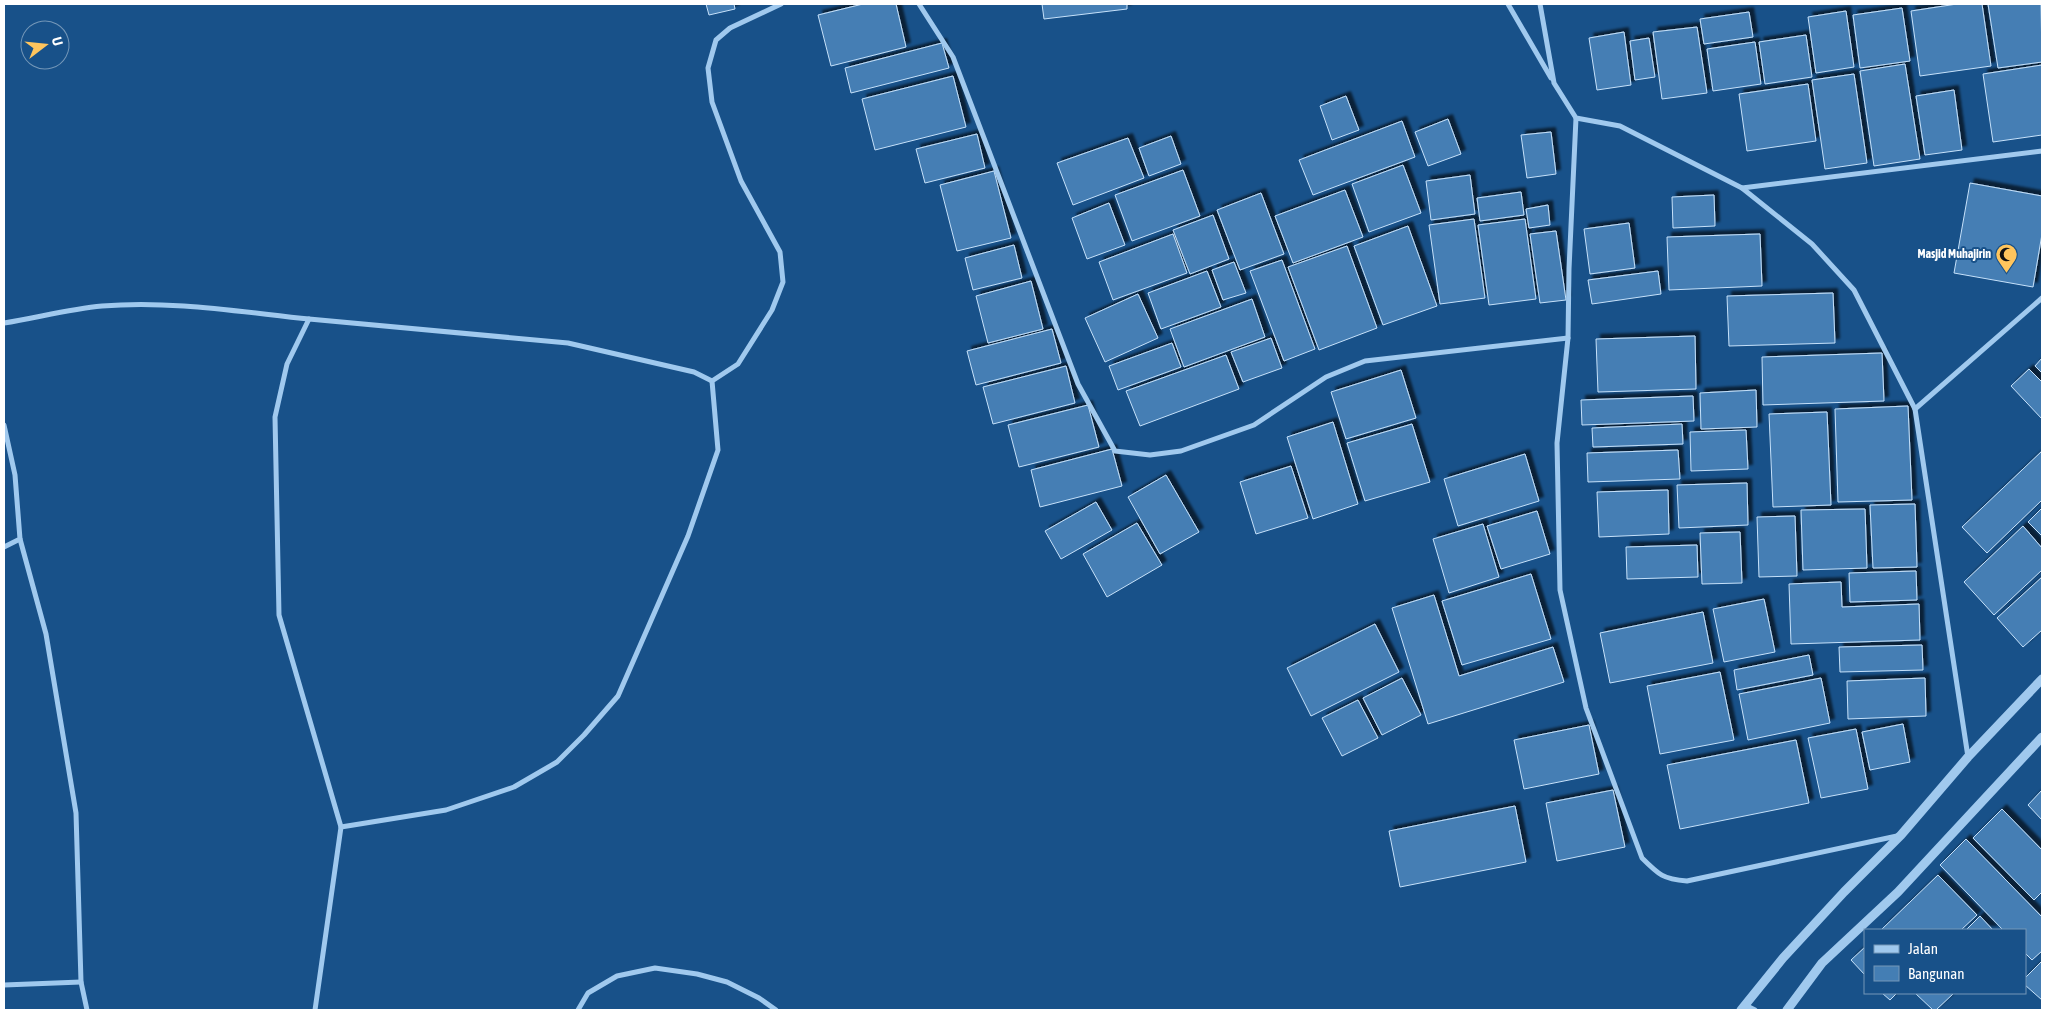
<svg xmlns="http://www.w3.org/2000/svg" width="2046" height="1014" viewBox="0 0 2046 1014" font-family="'Asap Condensed',sans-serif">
<defs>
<filter id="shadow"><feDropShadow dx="4.5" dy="-4.5" stdDeviation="1" flood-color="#0009"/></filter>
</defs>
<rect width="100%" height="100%" fill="#185189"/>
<!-- building -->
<g fill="#447eb4" stroke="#c6e1fa" filter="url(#shadow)">
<path d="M706,4H734L735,9L709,15Z"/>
<path d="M863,4H896L906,47L831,66L818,15Z"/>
<path d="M1042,4H1127V9L1044,19Z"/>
<path d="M1957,4H1982L1991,66L1920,76L1911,11Z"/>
<path d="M1988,4H2041L2042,62L1998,68Z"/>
<path d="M1902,8L1910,61L1860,68L1853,15Z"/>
<path d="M1846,11L1854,67L1816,73L1808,17Z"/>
<path d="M1749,12L1753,37L1704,44L1700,19Z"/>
<path d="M1697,27L1707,93L1662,99L1653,32Z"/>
<path d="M1624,32L1631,85L1597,90L1589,38Z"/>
<path d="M1806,35L1812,77L1765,84L1759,42Z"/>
<path d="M1649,38L1655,77L1635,80L1630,41Z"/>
<path d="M1755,42L1761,84L1713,91L1707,49Z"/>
<path d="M942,43L949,68L851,93L845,68Z"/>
<path d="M1905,64L1920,159L1874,166L1860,71Z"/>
<path d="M2042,65V135L1993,142L1983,74Z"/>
<path d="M1854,74L1867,163L1825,169L1812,80Z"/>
<path d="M953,76L966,127L875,150L862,99Z"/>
<path d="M1808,84L1816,141L1747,151L1739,94Z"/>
<path d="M1954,90L1962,150L1925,155L1916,96Z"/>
<path d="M1346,96L1359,130L1332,140L1320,106Z"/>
<path d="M1448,119L1461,154L1428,166L1415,132Z"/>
<path d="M1402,121L1415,157L1313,195L1299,160Z"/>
<path d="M1551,132L1556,174L1527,178L1521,135Z"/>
<path d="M977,134L985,168L925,183L916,149Z"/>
<path d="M1171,136L1181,164L1149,176L1139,148Z"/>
<path d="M1128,138L1144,178L1073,205L1057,163Z"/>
<path d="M1403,165L1421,213L1369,232L1352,184Z"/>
<path d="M1183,170L1200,216L1132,241L1115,195Z"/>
<path d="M994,171L1011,238L957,251L940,185Z"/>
<path d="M1470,175L1475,214L1431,220L1426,181Z"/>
<path d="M1970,183L2042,196V234L2033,287L1954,273Z"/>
<path d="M1345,190L1363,237L1293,263L1275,216Z"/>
<path d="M1521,192L1524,215L1480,221L1477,198Z"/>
<path d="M1261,193L1284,254L1240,270L1217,210Z"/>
<path d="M1714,195L1715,226L1673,228L1672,197Z"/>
<path d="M1109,203L1125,245L1087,259L1072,218Z"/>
<path d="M1548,205L1550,225L1529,228L1526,209Z"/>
<path d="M1213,215L1229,259L1190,274L1173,230Z"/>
<path d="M1474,219L1485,298L1440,304L1429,225Z"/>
<path d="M1525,219L1536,299L1489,305L1478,225Z"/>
<path d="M1629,223L1635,268L1590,274L1584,229Z"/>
<path d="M1408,226L1437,306L1383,325L1354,246Z"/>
<path d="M1556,231L1566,300L1540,303L1530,234Z"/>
<path d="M1173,234L1187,273L1113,300L1099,262Z"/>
<path d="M1760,234L1762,286L1669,290L1667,237Z"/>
<path d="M1014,245L1022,278L973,290L965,258Z"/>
<path d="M1347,246L1377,328L1319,350L1288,267Z"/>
<path d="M1282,260L1315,349L1284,361L1250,271Z"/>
<path d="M1234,262L1246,293L1223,300L1212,270Z"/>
<path d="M1207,271L1221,307L1161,329L1148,293Z"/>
<path d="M1658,271L1661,294L1592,304L1588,280Z"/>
<path d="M1031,281L1043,329L988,343L976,296Z"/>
<path d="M1833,293L1835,343L1729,346L1727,296Z"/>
<path d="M1138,294L1158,338L1105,362L1085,318Z"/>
<path d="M1252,299L1265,337L1184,367L1170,329Z"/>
<path d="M1052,329L1061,363L976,385L967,351Z"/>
<path d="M1695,336L1696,389L1598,392L1596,339Z"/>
<path d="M1271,338L1282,368L1243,382L1231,352Z"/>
<path d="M1172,343L1181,367L1118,390L1109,366Z"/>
<path d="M1882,353L1884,401L1763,405L1762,357Z"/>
<path d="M1226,355L1239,389L1140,426L1126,391Z"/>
<path d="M2042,358V373L2035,366Z"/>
<path d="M1066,366L1075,403L993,424L983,387Z"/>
<path d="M2029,369L2042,382V419L2011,386Z"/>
<path d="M1401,370L1416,418L1346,439L1331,392Z"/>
<path d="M1756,390L1757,427L1701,429L1700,393Z"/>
<path d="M1693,396L1694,421L1582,425L1581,400Z"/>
<path d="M1088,405L1099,447L1019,467L1008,425Z"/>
<path d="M1908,406L1912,500L1838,502L1835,409Z"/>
<path d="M1827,412L1831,505L1773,507L1769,414Z"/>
<path d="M1333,422L1358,504L1313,519L1287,437Z"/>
<path d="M1412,424L1430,482L1365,501L1347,443Z"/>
<path d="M1682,424L1683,444L1593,447L1592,428Z"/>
<path d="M1746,430L1748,469L1691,471L1690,432Z"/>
<path d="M1112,449L1122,486L1040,507L1031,470Z"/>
<path d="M1678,450L1680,479L1588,482L1587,453Z"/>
<path d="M2042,451V500L1987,553L1962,527Z"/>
<path d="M1525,454L1539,501L1458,526L1444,479Z"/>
<path d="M1291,466L1308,518L1256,534L1240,482Z"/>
<path d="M1166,475L1199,532L1160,554L1128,497Z"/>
<path d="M1747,483L1748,525L1679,528L1677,485Z"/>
<path d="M1668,490L1669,534L1599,537L1597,492Z"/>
<path d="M1096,502L1112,530L1061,559L1045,531Z"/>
<path d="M1915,504L1917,567L1873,568L1870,505Z"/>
<path d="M2042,508V536L2028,522Z"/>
<path d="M1865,509L1867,568L1803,570L1801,510Z"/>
<path d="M1537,511L1550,554L1501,569L1487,526Z"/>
<path d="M1795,516L1797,576L1759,577L1757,517Z"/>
<path d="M1137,523L1162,565L1107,597L1083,554Z"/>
<path d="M1483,524L1499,577L1449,593L1433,539Z"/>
<path d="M2023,526L2042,548V570L1994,615L1964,582Z"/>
<path d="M1740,532L1742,583L1702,584L1700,533Z"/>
<path d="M1697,545L1698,577L1627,579L1626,547Z"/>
<path d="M1916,571L1917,600L1850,602L1849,573Z"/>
<path d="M1531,574L1551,639L1462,665L1442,601Z"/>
<path d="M2042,577V630L2023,647L1997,618Z"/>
<path d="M1841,582L1842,607L1919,604L1920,640L1791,644L1789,584Z"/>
<path d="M1434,595L1459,676L1553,647L1564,682L1428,724L1392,608Z"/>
<path d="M1764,599L1775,652L1724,662L1713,609Z"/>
<path d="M1703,612L1713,663L1610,683L1600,633Z"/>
<path d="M1375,624L1399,672L1311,716L1287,668Z"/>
<path d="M1922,645L1923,670L1840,672L1839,647Z"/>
<path d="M1809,655L1813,675L1737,690L1734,670Z"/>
<path d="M1720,672L1734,740L1660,754L1647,686Z"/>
<path d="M1402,678L1421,715L1382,735L1363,698Z"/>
<path d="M1821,678L1830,723L1748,740L1739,694Z"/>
<path d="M1925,678L1926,716L1848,719L1847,681Z"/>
<path d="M1358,700L1378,738L1342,756L1322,718Z"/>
<path d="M1903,724L1910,762L1870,770L1862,732Z"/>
<path d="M1589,725L1599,774L1524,789L1514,740Z"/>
<path d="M1856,729L1868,789L1821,798L1808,738Z"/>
<path d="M1796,740L1809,803L1680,829L1667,765Z"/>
<path d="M1613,790L1625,847L1557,861L1546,803Z"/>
<path d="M2042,790V820L2028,805Z"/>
<path d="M1515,806L1526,862L1400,887L1389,831Z"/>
<path d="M2002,809L2042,850V892L2034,900L1973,838Z"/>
<path d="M1966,839L2042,917V951L2032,960L2025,953V930H2003L1940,865Z"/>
<path d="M1938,875L1977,915L1961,930H1881Z"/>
<path d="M1980,916L1993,930H1966Z"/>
<path d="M1865,947V975L1851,960Z"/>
<path d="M2042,961V1000L2025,985V978Z"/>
<path d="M1882,993H1897L1890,1000Z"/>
<path d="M1915,993H1954L1936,1010H1933Z"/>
</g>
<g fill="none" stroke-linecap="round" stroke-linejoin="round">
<!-- minor -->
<g stroke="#a0c9ee" stroke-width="5">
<path d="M919,4L953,57L1078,384L1115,451L1150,455L1181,451L1254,425L1326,377L1365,361L1568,338"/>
<path d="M1508,4L1551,78"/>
<path d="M1540,4L1554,83L1576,118L1620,126L1742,188L1812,244L1854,290L1915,409L1968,757"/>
<path d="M1576,118L1569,269L1568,338L1557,443L1560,590L1586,708L1642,858C1659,875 1663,879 1687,881L1897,836"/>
<path d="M1742,188L2042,151"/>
<path d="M4,323C36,318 69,309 102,306C170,300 241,312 309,319"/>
<path d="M1915,409L2042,298"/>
<path d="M4,425L15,475L20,539L4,547"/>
<path d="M20,539L46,634L76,813L81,982L87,1010"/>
<path d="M341,827L279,615L275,417L287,364L309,319L568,343L694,372L712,381"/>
<path d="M4,985L81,982"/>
<path d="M1745,1005L1755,1010"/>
<path d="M315,1010L341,827L446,810L514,787L557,762L584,735L618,696L688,536L718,450L712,381L738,364L772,310L783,282L780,252L741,181L712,102L708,68L716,40L730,28L781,4"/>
<path d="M578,1010L588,993L617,976L655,968L697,974L727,982L759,998L776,1010"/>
</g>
<!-- tertiary -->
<g stroke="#a0c9ee" stroke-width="9">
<path d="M1741,1010L1783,958L1844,892L1901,835L1968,757L2042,679"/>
<path d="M1787,1010L1822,963L1898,892L2042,737"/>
</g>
</g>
<!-- icons -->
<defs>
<symbol id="mosque-pin" viewBox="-11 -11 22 30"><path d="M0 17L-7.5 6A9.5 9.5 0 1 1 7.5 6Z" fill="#ffc55d" stroke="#185189"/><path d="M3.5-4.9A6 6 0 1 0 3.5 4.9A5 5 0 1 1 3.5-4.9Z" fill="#111"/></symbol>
</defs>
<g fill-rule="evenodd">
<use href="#mosque-pin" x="1994" y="242" width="25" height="34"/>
</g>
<g text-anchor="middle" stroke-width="4" stroke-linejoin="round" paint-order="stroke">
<!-- poi labels -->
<g font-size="12" font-weight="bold" fill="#fff" stroke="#185189" text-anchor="end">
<text x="1991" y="258">Masjid Muhajirin</text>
</g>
</g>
<!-- border -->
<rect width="2046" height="1014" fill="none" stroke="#ffffff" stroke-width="10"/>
<!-- legend -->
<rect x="1864" y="929" width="162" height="65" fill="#185189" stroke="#7497b8"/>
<rect x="1874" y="945" width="25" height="8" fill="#a0c9ee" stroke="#7497b8"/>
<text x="1908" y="954" font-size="15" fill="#ffffff">Jalan</text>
<rect x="1874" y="966" width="25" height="15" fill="#447eb4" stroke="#7497b8"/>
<text x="1908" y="979" font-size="15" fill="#ffffff">Bangunan</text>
<!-- north arrow -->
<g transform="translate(45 45) rotate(74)"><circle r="24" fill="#185189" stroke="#7497b8"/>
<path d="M0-4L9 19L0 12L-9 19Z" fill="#ffc55d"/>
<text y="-8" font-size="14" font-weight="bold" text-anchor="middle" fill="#ffffff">U</text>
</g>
</svg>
